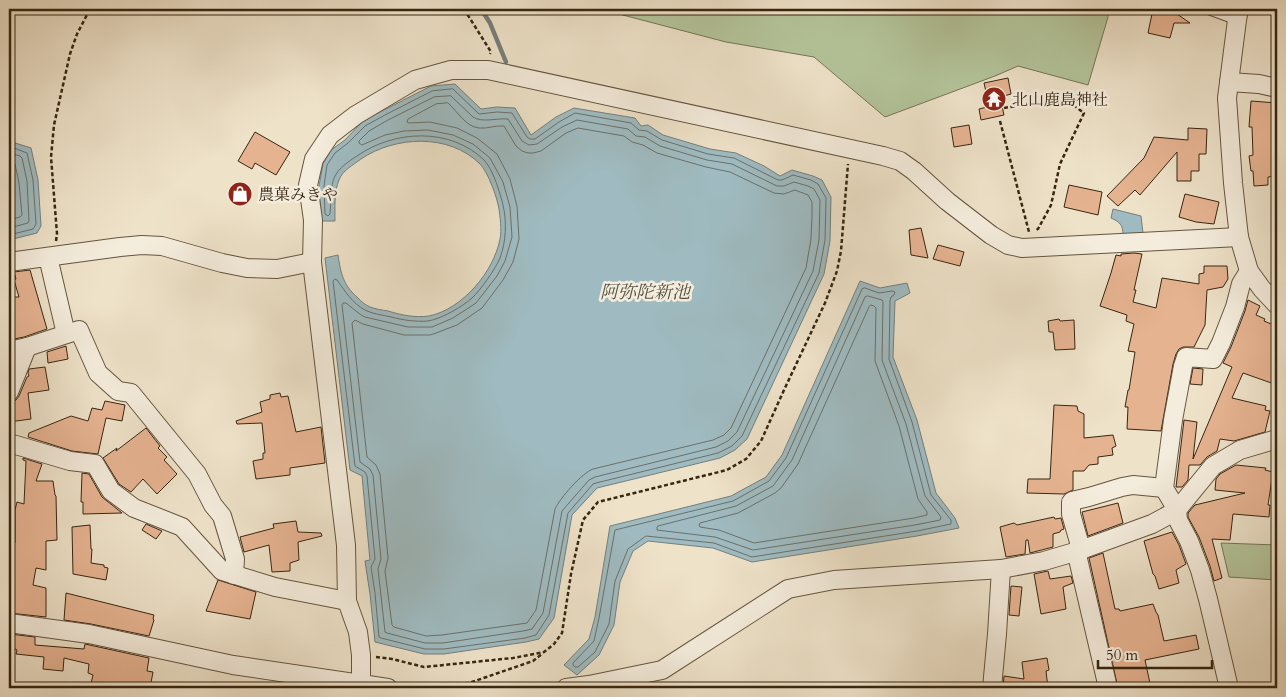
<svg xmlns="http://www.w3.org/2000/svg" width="1286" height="697" viewBox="0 0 1286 697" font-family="Cardo,'Noto Serif JP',serif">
<rect width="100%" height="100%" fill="#eee2c9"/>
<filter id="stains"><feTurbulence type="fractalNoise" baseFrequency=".004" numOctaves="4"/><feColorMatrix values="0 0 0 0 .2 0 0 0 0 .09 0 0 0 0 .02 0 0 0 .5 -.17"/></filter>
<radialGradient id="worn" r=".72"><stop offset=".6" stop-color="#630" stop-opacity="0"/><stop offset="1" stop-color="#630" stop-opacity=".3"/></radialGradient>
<!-- green -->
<g fill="#b4c49a" stroke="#767556">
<path d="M608,9H1107L1108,17L1088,85L1018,66L995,76L885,117L814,57L726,42L619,14Z"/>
<path d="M1221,543L1277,545V580L1229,577Z"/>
</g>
<!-- water -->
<g fill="#9fbbc1" stroke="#757f7b">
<path d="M455,84L481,109L497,107L515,108L531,135L556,117L574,108L635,118L641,126L648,125L663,135L710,149L736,153L764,166L780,176L792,170L813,176L822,180L831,197L830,241L824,274L747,439L735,450L720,458L597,488L572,515L554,618L539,639L526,642L444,654H424L375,642L370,594L365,561L370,560L362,476L350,470L325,258L338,255C341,274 343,285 358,298C361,301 365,305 370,307C375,309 382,310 388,311C401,315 415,318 429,316C463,309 494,271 500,239C502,230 500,217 499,209C497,197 488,172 480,164C449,133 395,136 361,159C353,165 342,171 339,180C334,191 335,209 335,221H321L319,186L323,164L331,150L345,140L362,122L382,111L431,86Z"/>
<path d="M9,141L31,148L38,180L41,226L37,233L9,240Z"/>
<path d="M1113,209L1141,216L1143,233L1123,235C1123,225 1120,222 1111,218Z"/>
<path d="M860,281L880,288L907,283L910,293L895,301L893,357L917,420L936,493L955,518L959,528L917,536L752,562L713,548L648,541L633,551L620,582L614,625L599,655L577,675L564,665L589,639L595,617L610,526L731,496L766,477L782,455Z"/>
</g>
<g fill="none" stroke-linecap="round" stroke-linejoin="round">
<!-- shore -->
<g stroke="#6b7069" stroke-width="1">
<path d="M453,89L479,114L497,112L512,113L527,137L530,139H535L559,122L575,113L631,123L639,130L647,131L662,140L708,154L734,158L778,180H782L793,175L811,180L818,184L826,198L825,240L819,273L742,436L732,446L718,453L596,483L593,484L568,513L549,615L536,635L525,638L444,649H425L381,638L379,637L375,593L371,567L375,559L367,476L365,472L355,466L333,281L335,279L337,280C345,291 352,303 365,310C372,314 383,315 391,317C403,320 415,322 428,321C441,319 462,307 472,298C480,291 496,268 500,258C506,242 507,222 503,205C500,193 493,169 484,160C450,127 394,130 357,156C349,161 339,168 335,176C330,185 331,204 330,214L328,216L325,214L324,186L327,165L335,153L348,143L365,126L385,115L432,91Z"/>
<path d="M451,96L473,117C482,123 496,118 508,119L522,141L529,145L537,144L562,127L577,120L628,129L636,136L645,137L660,146L707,160L732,164L777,186H784L794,182L808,186L814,189L820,200L819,240L813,271L737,432L728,441L716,447L595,477L589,480L562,511L543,613L532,629L523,631L443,643H425L387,633L385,632L378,569L381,559L373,475L370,469L360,462L342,305L343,303H346L361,315L365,317L408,327H432L453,318L476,303L497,276L505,261L512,237L510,207L503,182L490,158L473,144L453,135L428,130L404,131L385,135L362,145L359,143V141L369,131L388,120L434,97Z"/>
<path d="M448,103C457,111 466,127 479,128C488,129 495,125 504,126L516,146L522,151L528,153H533L541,151L566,133L578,128L624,136L632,142L643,145L657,153L706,167L730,172L774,193L784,194L795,190L808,195L812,202V216L811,239L806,268L731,428L724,435L713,440L593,469C582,473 560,498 555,509L536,610L527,623L442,635L426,636L394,627L392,625L385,571L388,558L380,474L376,465L367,457L352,323L355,320L363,324L404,335H430L436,333L457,325L482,308L503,280L513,262L519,239L517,206L510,179L497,154L477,138L457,128L430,122L409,123L407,122L408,119L436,104Z"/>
<path d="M9,146L27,153L33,180L36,224L33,229L9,235"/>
<path d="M9,153L20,156L22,158L27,181L29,221L28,223L9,228"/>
<path d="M9,160L14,162L15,164L19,183L22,215L20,217L9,220"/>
<path d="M865,288L879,293L892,291L895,292L894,295L891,297L890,301L889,359L912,422L931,495L951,520V524L917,531L752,557L714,543L646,536L628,549L615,581L609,624L595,652L578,667H575L573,665V663L594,641L599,618L615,530L733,501L769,481L786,458L862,289Z"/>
<path d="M868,296L882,300L883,301L882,360L906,424L925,496L941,517L940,520L915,525L753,550L715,537L657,530V527L658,526L736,506L773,486L792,460L865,297Z"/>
<path d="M871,305L874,306L876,308L875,361L899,426L918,499L927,512V515L914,518L754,543L719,530L700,527L699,525L700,523L738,513L775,493L781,488L798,464L869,307Z"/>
</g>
<!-- stream -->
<path stroke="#757f7b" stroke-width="4.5" d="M481,9L490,23L506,62"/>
</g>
<!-- building -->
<g fill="#e6b391" stroke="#372611">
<path d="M1153,9H1177V14L1190,23H1174L1170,38L1148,33Z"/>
<path d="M1008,78L1011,94L1000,97L1004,115L981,120L979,109L987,107L986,102L988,101L984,83Z"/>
<path d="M1251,101L1277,103V176L1268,177V185L1254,186L1253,171H1251L1249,156L1253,155L1252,127H1249Z"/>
<path d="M969,125L972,144L954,147L951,128Z"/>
<path d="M1188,128L1207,129L1206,154H1199V171H1191V181H1177V152L1140,195L1135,190L1118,206L1107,196L1144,158L1154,137L1188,140Z"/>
<path d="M255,132L290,152L276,175L255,163L252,169L238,161Z"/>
<path d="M1069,185L1102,192L1098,215L1064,207Z"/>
<path d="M1185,194L1219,202L1214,224L1196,222L1179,217Z"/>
<path d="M921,228L928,258L911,255L909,230Z"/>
<path d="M938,245L964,252L960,266L933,259Z"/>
<path d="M1134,253L1142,254L1134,290H1136L1133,302L1156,308L1162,278L1199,284V274L1204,273V266H1227L1228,279L1223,287L1207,290L1205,325L1194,347H1183L1179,349L1176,354L1173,364L1161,431L1127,429L1128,407H1125L1128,390H1129L1135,352L1128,351L1134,324L1126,321L1127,315L1100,306L1111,273L1116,255L1121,256V254Z"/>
<path d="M30,270L47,329L24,337L9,340V297H19L14,280L16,279L14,272Z"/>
<path d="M1248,300L1260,306L1256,315L1265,319L1264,321L1276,326L1274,331L1277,333V385L1243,373L1232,398L1266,406L1265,410L1270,411L1265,432L1234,441L1220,439L1217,451L1207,457L1200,465H1189L1188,480L1182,487H1176L1184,420L1197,422L1193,459L1232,367L1223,363L1231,347L1245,311Z"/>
<path d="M1059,319L1060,321L1074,320L1075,349L1055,350L1053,332H1049L1048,321Z"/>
<path d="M66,346L68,359L48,363L47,352Z"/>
<path d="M45,367L49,390L28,393L31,419L9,422V407L12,408V402L16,400L19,396L27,377L29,376L28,373L29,369Z"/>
<path d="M1193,368L1203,369L1202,385L1190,384Z"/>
<path d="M280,393L281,397L288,396L296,432L321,427L325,463L290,468V475L256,479L253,461L263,459V453H265L262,423L237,424L236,421L262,412L260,402L270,399V395Z"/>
<path d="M105,401L125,405L122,421L106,418L98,454L72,451L28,437L29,433L71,416L88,421L92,408L102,410Z"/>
<path d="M1054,405L1077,406L1078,411L1084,414V438L1113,435L1116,446L1112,448L1113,455L1098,457V464L1089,465L1084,471H1073V490L1064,494L1027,493L1028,479H1050Z"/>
<path d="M146,428L160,446L158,448L167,457L164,460L177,474L157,494L143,479L131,492L119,484L103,458L117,448L116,451Z"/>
<path d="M23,458L42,464L36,481H53L55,495L56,496L57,540L46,541V570L36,568L33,585L46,588V617L9,613V586L11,542L15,543V510L17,502L24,504L26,461L23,460Z"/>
<path d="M1236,465L1266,468L1265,470L1273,472L1268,505H1270L1269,517L1233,514L1230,540L1212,539L1222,578L1214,581L1210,566L1199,537L1188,517V513L1195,505L1245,493L1215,490L1216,479L1220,474Z"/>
<path d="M82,473L89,474L102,497L122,513L83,514V502H81Z"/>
<path d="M1118,503L1123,523L1088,536L1082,512Z"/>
<path d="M1054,517L1055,519L1061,518L1064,529L1061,530L1060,532L1053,534V547L1030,553L1028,540H1026L1025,554L1006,557L1000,527L1014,523L1017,525Z"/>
<path d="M296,521L298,532L321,533L322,536L298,542L299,560L290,563V571L272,572L269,545L244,552L240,537L274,528L273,524Z"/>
<path d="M146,524L162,531L156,539L142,530Z"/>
<path d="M90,525L91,549H92L91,563L104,565V567L108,568L106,580L73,574L72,527Z"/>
<path d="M1172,532L1179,545L1186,564L1176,570L1179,583L1159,589L1155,576L1153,574L1144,541Z"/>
<path d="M1103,553L1115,609H1119L1120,611L1153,604L1156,612L1158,615L1164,641L1196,635L1199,649L1145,660L1151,688H1118L1089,558Z"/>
<path d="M1048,571L1050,579L1071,576L1073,583L1063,587L1066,609L1041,614L1034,574Z"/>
<path d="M218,580L256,592L250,619L206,611Z"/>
<path d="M1011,586L1022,587L1019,616L1009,615Z"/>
<path d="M66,593L154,615L153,619L154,620L149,636L91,624L64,620Z"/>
<path d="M10,634L35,637V645L84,649L85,644L149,658L147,671L153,672L150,688H90L93,675L88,673L89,664L64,658L63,671L43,669L44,657L16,654L17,650L9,645Z"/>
<path d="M1047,658L1049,670L1046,671L1048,688H1003L1004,676L1024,679L1022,662Z"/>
</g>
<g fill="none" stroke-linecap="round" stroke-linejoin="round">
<defs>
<path id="lane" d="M1207,9L1237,20"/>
<g id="street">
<path d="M1239,9L1237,20L1227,98L1233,183L1239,237L1249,271L1262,289L1277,305"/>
<path d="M1229,82L1259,84L1277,88"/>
<path d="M48,257L66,334"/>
<path d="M9,262L120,247L142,245L162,246L222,263L247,268L277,269L312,262"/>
<path d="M9,351L27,347L79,330L98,373L118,391L131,393L197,474L213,505L222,516L235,559L234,575"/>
<path d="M9,392L27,347"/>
<path d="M9,443L70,461L95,464L111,491L134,508L182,527L222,571L275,587L347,601"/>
<path d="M9,623L89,634L233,665L388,688"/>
<path d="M361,688V655L358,632L347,601L346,545L312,262L313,220L308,185L314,159L330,135L356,115L415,80L451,70H488L883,156L900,161L914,171L947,201L991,235L1008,245L1022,248L1239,237"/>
<path d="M566,688L589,685L662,670L788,589L834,580L1001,569L1044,561L1078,551L1152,524L1165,517L1177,510L1213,466L1240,450L1277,439"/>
<path d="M992,688L997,634L1001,569"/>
<path d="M1108,688L1078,559L1079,542L1071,514V502L1072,501L1089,497L1122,487L1133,485L1164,488"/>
<path d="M1229,688L1208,599L1200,570L1189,541L1178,520L1177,510L1164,488L1173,420L1183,366L1186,357L1213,359L1221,343L1235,307L1241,284L1249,271"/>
</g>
</defs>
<!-- lane casing -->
<use href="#lane" stroke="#65553f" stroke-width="11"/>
<!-- street casing -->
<use href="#street" stroke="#65553f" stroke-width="20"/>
<!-- path -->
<g stroke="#372611" stroke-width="2.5" stroke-dasharray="4 2.5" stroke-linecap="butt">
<path d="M464,9L491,52L490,54"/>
<path d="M1004,108L1053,100L1068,101L1084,113L1060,164L1051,205L1038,229L1036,230"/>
<path d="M1000,121L1029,232"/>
<path d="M56,241L57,234L51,157L54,125L70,54L77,34L90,9"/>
<path d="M376,657L392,659L424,667L513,658L544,652L554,644L562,633L571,574L583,520L598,502L727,470L746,459L761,441L784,390L825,303L837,271L841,251L848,164"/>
<path d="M457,688L456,684L469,683L533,661L543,653"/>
</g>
<!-- lane -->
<use href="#lane" stroke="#f4ecdc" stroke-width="9"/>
<!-- street -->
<use href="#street" stroke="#f4ecdc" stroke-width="18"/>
</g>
<!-- icons -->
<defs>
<symbol id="temple-disc" viewBox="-11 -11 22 22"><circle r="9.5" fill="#8f2418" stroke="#f4ecdc"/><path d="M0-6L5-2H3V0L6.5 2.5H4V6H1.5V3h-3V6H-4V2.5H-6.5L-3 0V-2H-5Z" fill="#fff"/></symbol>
<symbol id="shop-disc" viewBox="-11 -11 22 22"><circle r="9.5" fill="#8f2418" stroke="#f4ecdc"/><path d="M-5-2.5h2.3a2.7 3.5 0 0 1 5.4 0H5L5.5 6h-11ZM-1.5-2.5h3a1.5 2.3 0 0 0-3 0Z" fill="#fff"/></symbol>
</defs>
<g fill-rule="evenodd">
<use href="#temple-disc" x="980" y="85" width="28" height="28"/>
<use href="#shop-disc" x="226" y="180" width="28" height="28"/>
</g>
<g text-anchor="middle" stroke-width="5" stroke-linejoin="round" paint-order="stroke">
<!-- poi labels -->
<g font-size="16" fill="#372611" stroke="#f4ecdc" text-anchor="start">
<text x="1012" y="105">北山鹿島神社</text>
<text x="258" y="200">農菓みきや</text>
</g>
<!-- water labels -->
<g font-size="18" font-style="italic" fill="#565346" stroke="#f4ecdc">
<text x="645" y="298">阿弥陀新池</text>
</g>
</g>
<!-- margin -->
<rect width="1286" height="697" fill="none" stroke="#eee2c9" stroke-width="30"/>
<rect x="10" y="10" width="1266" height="677" fill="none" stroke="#372611" stroke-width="2.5"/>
<rect x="15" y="15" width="1256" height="667" fill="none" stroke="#372611"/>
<!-- scale -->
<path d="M1098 660v8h114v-8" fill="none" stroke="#372611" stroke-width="2.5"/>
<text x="1106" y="660" font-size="15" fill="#372611" stroke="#f4ecdc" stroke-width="4" paint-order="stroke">50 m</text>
<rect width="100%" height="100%" filter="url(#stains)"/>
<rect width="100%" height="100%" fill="url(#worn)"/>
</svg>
